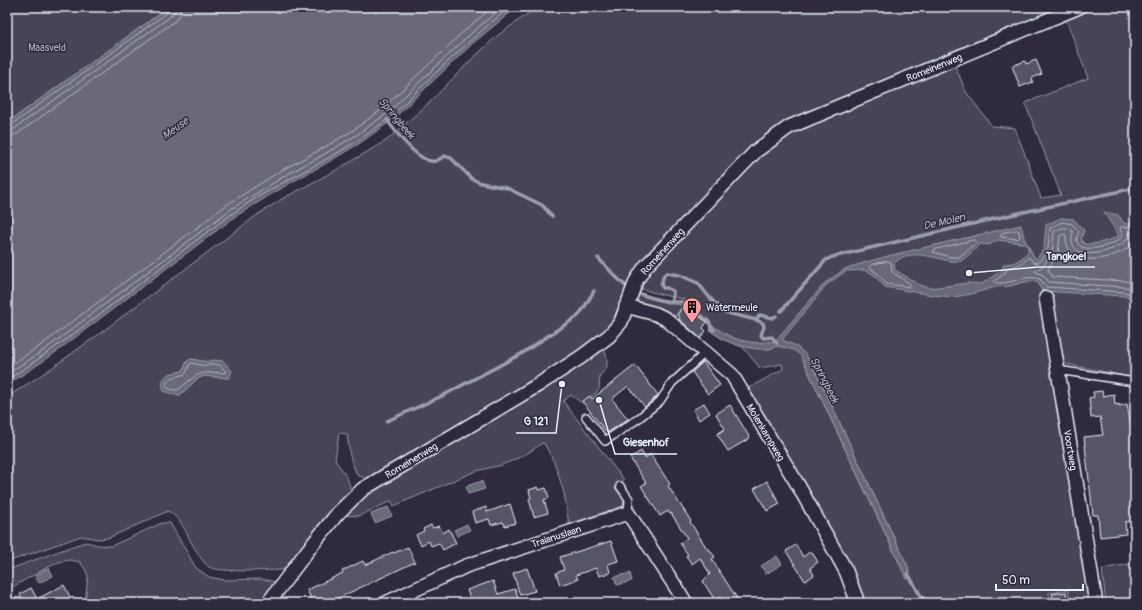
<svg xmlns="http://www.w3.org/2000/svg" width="1142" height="610" viewBox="0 0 1142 610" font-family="Pangolin,sans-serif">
<rect width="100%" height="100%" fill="#2f2a3d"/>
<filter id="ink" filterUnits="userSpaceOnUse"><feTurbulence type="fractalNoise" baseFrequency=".025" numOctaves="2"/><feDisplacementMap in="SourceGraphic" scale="8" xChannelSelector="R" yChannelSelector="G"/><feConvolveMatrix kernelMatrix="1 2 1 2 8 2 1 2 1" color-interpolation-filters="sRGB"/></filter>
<g filter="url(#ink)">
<!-- green -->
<g fill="#464455" stroke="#979aa6" fill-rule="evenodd">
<path d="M7,7H169L7,123Z"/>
<path d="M537,7H1060L784,122L766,134L745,153L638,267L628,284L612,322L596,340L578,354L367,479L357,475L350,456L347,434L339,433L335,460C341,469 351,481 351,493L286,570C272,570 219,573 209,567C202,562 196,550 191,542C185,529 180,518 168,511L108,538L98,539L81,536L7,562V397L46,372L95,337L257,215L282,199L340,168L387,140L429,103L468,63L497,36ZM191,359L207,362L212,360L229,378L204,376L197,379L180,395L169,374L183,371Z"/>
<path d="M1095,7H1135V378L1061,363L1092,603H1070L1068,590L1049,593L1051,603H862L745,390L783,369L782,364L760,368L736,339L727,336L713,326L710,321L683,299L663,295L638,288L659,261L765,151L784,135L954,63L966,92L992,126L1015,128L1041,198L1061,195L1025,103L1088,78L1066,19ZM803,360L812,364L908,567L910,578L907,579L902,569Z"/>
<path d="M638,295L670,304L683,305L674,318L637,305L631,300Z"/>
<path d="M603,347L607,358V365L606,369L600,375L599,389L596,393L582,403L571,395L563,401L624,480L615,488L624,499L623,506L569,524L564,493L555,464L544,443H542L531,451L516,459L502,465L476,471L394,506L391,501L359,516L343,515L367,490Z"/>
<path d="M162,523H170L196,568L209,577L224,580L261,579L276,582L278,585L265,603H85L88,576L85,569L80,562L70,560L59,562L48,567L7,590V570L76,545L86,542L98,545L111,546Z"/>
<path d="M1135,563V603H1106L1102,569Z"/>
</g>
<!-- water -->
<g fill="#696978" stroke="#9c9fab" fill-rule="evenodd">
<path d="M169,7H517L472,44L391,121L360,143L325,164L290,183L236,216L48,358L7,385V123Z"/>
<path d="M1104,212L1118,215L1125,224L1135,223V299L1124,296L1042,291L1038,282L1032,281L1020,283L1011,286L996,287L971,294L954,297L932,295L885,287L873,274L864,270L846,271L826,285L782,340C797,345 803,350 812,364L908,567L910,578L907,579L801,356L794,350L778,346L770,349H758L739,346L724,340L709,330L713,326C735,341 748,345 775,341L825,283L845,269L863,263L892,255L1021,225L1024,238L1036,260L1044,248L1046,225L1061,218L1073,219L1084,230L1081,239L1084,244C1096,245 1108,241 1119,236ZM998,240L1021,243L1028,246V252C1020,260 1015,264 1004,264L1002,270L982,284L968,283L931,288L919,285L895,270L894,264C906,249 929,256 945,260C949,261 956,262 961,261C966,258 975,249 981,244L989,245Z"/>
<path d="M191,359L207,362L212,360L223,361L232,371L229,378L204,376L197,379L180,395L172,394L164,391C158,375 171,373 183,371L187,361Z"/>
<path d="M482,481L485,489L468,494L466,486Z"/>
<path d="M388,507L392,516L375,523L371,514Z"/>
<path d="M467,524L470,530L457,536L454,530Z"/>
<path d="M777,556L782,564L766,574L761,566Z"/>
<path d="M49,568L53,576L39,583L35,576Z"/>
<path d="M630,573L632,581L617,585L614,577Z"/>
</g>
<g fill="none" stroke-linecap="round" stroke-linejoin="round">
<!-- shore -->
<g stroke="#b5bbc5" stroke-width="1">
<path d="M7,126L11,125L168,12L170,7"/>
<path d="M7,131L14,129L171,16L175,12V7"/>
<path d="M7,137L17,134L175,21L180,15L181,7"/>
<path d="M1135,227H1121L1120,229L1123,235C1119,245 1084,254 1078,244C1075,240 1078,235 1079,231L1072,224L1062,222L1050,228L1048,249L1039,262L1034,263L1030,258H1028C1022,264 1016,267 1007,268L1005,273L994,281L996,283C1000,283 1005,283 1009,282C1020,280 1029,275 1040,279L1046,287L1124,292L1135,295"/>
<path d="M1017,230L1019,231L1020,237L1018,239L1002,237L1000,236L1002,233Z"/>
<path d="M1135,232L1129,233L1125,242C1115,250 1080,262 1073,245C1071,240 1072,236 1073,232L1069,228H1062L1054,231L1052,252L1043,266L1035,271L1036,272L1043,275L1049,282L1124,287L1135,289"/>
<path d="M1135,238C1132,241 1131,245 1128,248C1109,261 1064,269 1066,235L1063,234L1060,236L1058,253L1048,270L1053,277L1125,281L1135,283"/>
<path d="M974,240L976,241V243L959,257H951L933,252L934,250Z"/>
<path d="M888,261L891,262L892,272L910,284V287L887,284L876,272L870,268L871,265Z"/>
<path d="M191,363L206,366L213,364L220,365L226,372L224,373C196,372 199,373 178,390H173L167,388C163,377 178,377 185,374Z"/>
<path d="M7,367L40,346L228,204L282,170L318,151L352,131L382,109L462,33L492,7"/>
<path d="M7,374L43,351L231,209L286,175L321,156L355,136L386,114L466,38L502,7"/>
<path d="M7,380C86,329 157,268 233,213C283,178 342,157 389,118C400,108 411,97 421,87C450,59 479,32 510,7"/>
</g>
<!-- stream -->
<g stroke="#9c9fab" stroke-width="3.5">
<path d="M387,120C395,131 420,165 436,161C438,160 442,158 444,156L451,158L472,179L481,183L507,188L542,205L552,216"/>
<path d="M598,258C607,267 617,279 627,287C641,296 666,303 682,302L709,322L711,328L714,330"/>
<path d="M671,302L673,295V291L667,288H663L661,285L664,275L667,273L679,275L698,283L710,298L724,312L756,320L763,323L764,327L761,335L763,338L772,337L777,343"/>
<path d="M781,311L826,260L832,257L1019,213L1135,188"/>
<path d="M756,320L760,315L772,318L776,316"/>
<path d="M387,421L442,396L521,354L578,316L585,306L594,291"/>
<path d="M908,574L919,593L927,603"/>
</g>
</g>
<!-- building -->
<g fill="#575565" stroke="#e8f1f8">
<path d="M1036,60L1042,74L1032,78L1033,82L1020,87L1012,66L1025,61L1026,64Z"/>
<path d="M684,305L707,322L703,328L706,331L700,338L679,319L680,317L677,315Z"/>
<path d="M703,362L720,385L708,394L692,372Z"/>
<path d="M635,365L658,395L645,407L628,386L612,399L628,419L607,433L582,401L590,396L592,399Z"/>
<path d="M1102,391L1103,396L1114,394L1115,405L1119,404V406L1127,404L1132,432L1135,431V521L1125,522L1126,534L1100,537L1098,515H1093L1084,437L1103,435L1100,417L1091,418L1089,398L1094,397L1093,392Z"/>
<path d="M704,403L710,413L699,420L693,410Z"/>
<path d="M730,405L750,438L728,451L717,434L725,429L716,414Z"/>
<path d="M641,451L645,458L651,454L654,460L670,484L668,486L691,521L690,522L708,550L709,549L715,557L712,559L718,569L740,603H724L720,597L715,600L707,588L703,581L710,574L700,558L692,564L686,556L688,555L680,543L687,538L671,513L670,514L668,511L660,516L641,486L646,483L630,458Z"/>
<path d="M767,481L780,504L767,511L754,489Z"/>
<path d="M538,487L539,490L546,488L549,498L544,500L548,513L534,517L529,499L531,498L529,490Z"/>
<path d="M510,504L516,523L505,526L503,522L491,525L489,519L475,523L472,512L486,507L487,512Z"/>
<path d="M431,525L433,528L439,526L443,533L449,529L456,543L443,550L439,543L431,546L429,541L421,545L416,535L424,531L423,529Z"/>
<path d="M611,541L618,561L608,564L610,573L599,576L596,568L576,575L578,579L560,585L556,573L564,570L560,557Z"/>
<path d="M796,545L803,557L811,551L818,562L810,568L814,575L805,581L786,551Z"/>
<path d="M408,547L415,562L334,600L333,599L324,603H313L307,590L343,573L342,571L363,561L365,565L393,552L394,553Z"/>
<path d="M527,568L535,591L520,595L513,573Z"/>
<path d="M493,581L498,594L515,589L520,603H472L467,590Z"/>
<path d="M64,585L73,603H24L20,594L31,588L37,599Z"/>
<path d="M1066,592L1068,603H1054L1052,594Z"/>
</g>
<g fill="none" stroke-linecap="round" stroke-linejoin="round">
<defs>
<g id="service">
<path d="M1058,370L1135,382"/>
<path d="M586,417L605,441L639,418L660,401L672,383L706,352"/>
<path d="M620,486L629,499L628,513"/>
</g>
<g id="minor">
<path d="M1046,298L1096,603"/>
<path d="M626,306L656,314L666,319L732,375L798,485L846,571L858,603"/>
<path d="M268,603L308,550L338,513L363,489L538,385L581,357L609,336L621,322L636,281L645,267L756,151L789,127L1079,7"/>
<path d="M386,603L466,566L628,513L686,603"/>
</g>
</defs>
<!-- service casing -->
<use href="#service" stroke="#e8f1f8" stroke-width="10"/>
<!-- minor casing -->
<use href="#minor" stroke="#e8f1f8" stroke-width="16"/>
<!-- service -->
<use href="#service" stroke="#2f2a3d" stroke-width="7"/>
<!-- minor -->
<use href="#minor" stroke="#2f2a3d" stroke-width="13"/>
</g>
</g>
<!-- icons -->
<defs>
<symbol id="building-pin" viewBox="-11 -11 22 30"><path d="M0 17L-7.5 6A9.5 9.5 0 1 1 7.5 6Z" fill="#ff9aa2" stroke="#2f2a3d"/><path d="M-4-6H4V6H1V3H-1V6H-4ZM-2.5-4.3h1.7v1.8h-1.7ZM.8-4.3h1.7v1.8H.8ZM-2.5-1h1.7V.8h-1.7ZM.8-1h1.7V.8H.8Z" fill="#111"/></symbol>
</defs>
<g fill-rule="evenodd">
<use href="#building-pin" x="681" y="296" width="22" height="30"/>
</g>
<g text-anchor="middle" stroke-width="3" stroke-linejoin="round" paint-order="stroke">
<!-- park labels -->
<g font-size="10" fill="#afb4bf" stroke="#2f2a3d">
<text x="47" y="51">Maasveld</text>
</g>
<!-- street labels -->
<g font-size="10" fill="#e8f1f8" stroke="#2f2a3d">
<text transform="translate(934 67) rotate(-22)" y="4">Romeinenweg</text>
<text transform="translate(662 251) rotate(-48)" y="4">Romeinenweg</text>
<text transform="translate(766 432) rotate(59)" y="4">Molenkampweg</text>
<text transform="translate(1071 450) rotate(81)" y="4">Voortweg</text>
<text transform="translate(411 460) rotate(-31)" y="4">Romeinenweg</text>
<text transform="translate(556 536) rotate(-18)" y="4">Traianuslaan</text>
</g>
<!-- poi labels -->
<g font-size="10" fill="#e8f1f8" stroke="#2f2a3d" text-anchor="start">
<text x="706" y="311">Watermeule</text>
</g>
<!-- water labels -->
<g font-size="11" font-style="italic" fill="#afb4be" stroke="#2f2a3d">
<text transform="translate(397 118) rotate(50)" y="4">Springbeek</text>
<text transform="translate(175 128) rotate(-36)" y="4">Meuse</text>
<text transform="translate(944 221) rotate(-13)" y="4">De Molen</text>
<text transform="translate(825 380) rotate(63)" y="4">Springbeek</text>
</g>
</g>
<!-- callouts -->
<path fill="none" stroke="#e8f1f8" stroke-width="1.5" d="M969 273L1038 267H1095M562 384L556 433H516M599 400L615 454H677"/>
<g fill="#e8f1f8" stroke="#2f2a3d" stroke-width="1.5">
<circle cx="969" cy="273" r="4"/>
<circle cx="562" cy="384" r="4"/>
<circle cx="599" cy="400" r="4"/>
</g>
<g font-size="11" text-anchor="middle" font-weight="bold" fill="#e8f1f8" stroke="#2f2a3d" stroke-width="3" stroke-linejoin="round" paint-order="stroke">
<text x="1066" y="260">Tangkoel</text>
<text x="536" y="425">G 121</text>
<text x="646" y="446">Giesenhof</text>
</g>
<!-- margin -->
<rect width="1142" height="610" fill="none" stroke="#2f2a3d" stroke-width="24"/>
<rect x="12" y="12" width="1118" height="586" fill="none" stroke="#e8f1f8" stroke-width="1.5" filter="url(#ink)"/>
<!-- scale -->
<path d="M996 584v6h87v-6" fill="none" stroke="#e8f1f8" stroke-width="2"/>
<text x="1002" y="584" font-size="12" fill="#e8f1f8" stroke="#2f2a3d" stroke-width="3" paint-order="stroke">50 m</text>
</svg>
